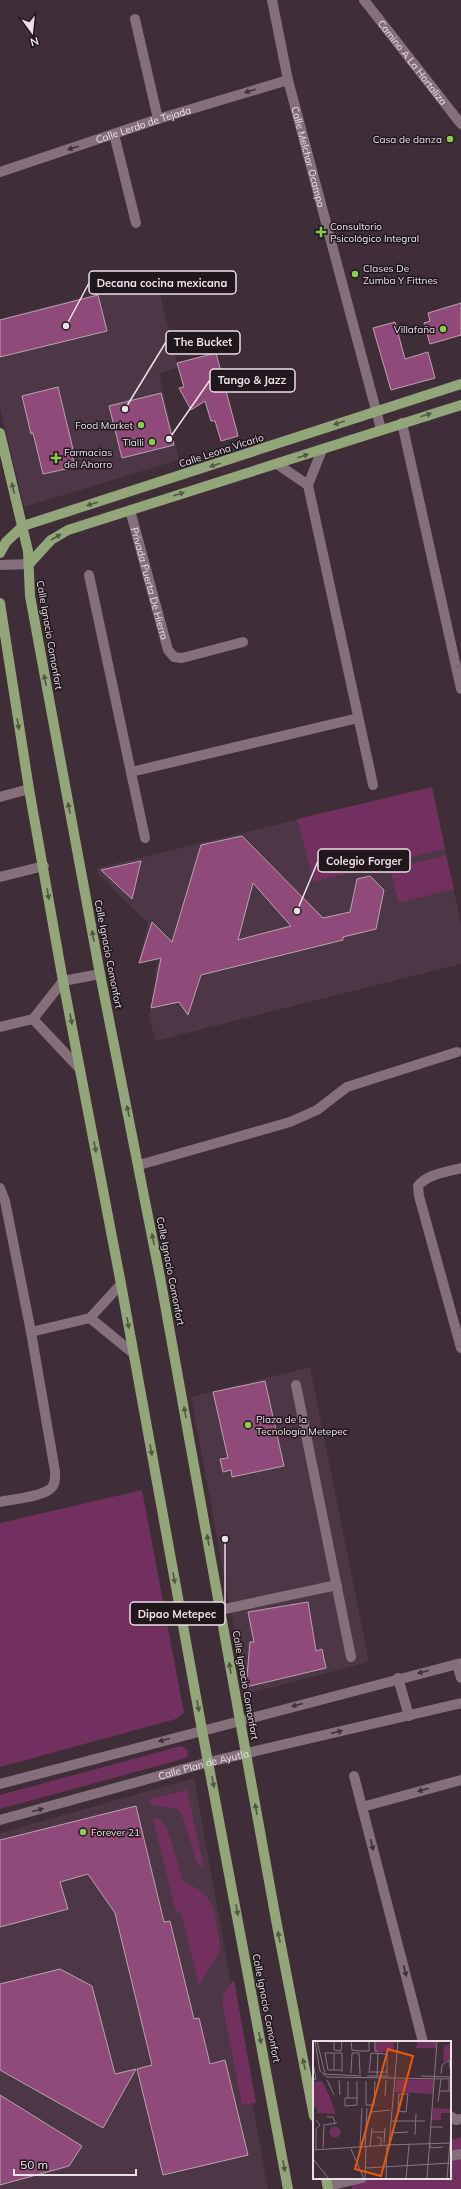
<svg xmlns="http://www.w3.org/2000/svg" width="461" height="2189" viewBox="0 0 461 2189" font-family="Mulish,sans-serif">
<rect width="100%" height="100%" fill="#3f2d38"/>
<!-- built -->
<g fill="#4d3645">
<path d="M156,277L178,368L159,373L179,460L24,507L0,407V319Z"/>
<path d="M432,787L461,924V964L155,1041L149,1017L156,980L155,969L159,960L138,964L148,923L99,875L97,868Z"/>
<path d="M310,1367L369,1662L246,1694L191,1397Z"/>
<path d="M194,1778L268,2189H0V1833Z"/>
</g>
<!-- green -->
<g fill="#72305e">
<path d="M432,787L445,849L314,882L297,819Z"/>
<path d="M446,855L454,889L399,903L390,870Z"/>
<path d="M142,1490L184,1713L176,1719L0,1767V1523Z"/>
<path d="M181,1746L188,1750L187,1757L183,1759L0,1809V1795Z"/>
<path d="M187,1790L204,1868L197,1863L182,1815L177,1809L151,1805L149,1799Z"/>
<path d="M153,1819H159L167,1828L183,1881L200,1890L208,1898L214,1909L220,1945L219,1953L199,1986L181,1912L176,1913Z"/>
<path d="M234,1980L256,2103L242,2105L222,2002L224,1993Z"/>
<path d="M461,2137V2189H352L350,2178H450V2140Z"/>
</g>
<!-- building -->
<g fill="#904a79" stroke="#b8a2af" fill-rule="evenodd">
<path d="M98,295L107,331L0,357V320Z"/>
<path d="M461,303V335L430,344L424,323L430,321L428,313Z"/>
<path d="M395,322L405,359L428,352L435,378L391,390L373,328Z"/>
<path d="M216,353L238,436L221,441L215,421H211L205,401L191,410L179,388L184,387L177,363Z"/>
<path d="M58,387L73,449L71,450L75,467L43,474L33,433L31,434L22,396Z"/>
<path d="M161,393L174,445L122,458L109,406Z"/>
<path d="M242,836L323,918L350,912L357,879L370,876L384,890L376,929L343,937V940L201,975L188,1015L179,1002L151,1008L161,958L139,963L152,922L172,942L201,845ZM253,883L291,926L238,940Z"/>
<path d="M141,861L132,899L101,870Z"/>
<path d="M265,1381L284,1466L232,1477L231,1470L223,1472L220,1459L228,1458L213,1392Z"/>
<path d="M308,1602L316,1651L322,1649L326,1668L246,1687L250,1642H254L248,1612Z"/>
<path d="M136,1806L164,1922L170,1921L194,2019L199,2018L210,2064L225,2060L248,2155L163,2175L137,2069L152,2065L115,1913L88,1874L60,1882L68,1909L0,1927V1840Z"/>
<path d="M60,1969L92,1986L115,2074L136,2069L103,2128L0,2070V1984Z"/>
<path d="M0,2095L82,2146L69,2166L0,2185Z"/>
</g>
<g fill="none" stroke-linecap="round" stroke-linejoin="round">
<!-- minor -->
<g stroke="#846f7b" stroke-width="10">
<path id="s1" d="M272,0L288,80L381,429"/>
<path id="s2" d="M364,0L461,124"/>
<path d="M135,19L158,119"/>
<path d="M114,134L136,223"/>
<path id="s3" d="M0,172L158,119L288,80"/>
<path d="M402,423L461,689"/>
<path d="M322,450L308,485L373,785"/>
<path d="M277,464L308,485"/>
<path id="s4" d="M130,510L168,650L174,657L182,658L243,642"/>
<path d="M0,565L29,564"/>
<path d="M89,575L145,838"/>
<path d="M131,772L358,718"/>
<path d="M0,797L29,789"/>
<path d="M0,877L44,866"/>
<path d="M33,1019L80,1069"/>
<path d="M0,1027L33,1019L63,981L100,974"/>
<path d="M139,1165L290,1122L317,1110L347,1087L457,1052"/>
<path d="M461,1168C447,1172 427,1174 418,1186L419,1196L461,1348"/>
<path d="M0,1188L5,1201L31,1332L55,1471C55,1477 56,1485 50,1489C41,1497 12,1499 0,1502"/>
<path d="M90,1318L133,1353"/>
<path d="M31,1332L90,1318L121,1284"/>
<path d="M296,1385L351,1657"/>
<path d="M220,1610L337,1585"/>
<path d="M457,1664L461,1678"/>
<path d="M398,1678L409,1716"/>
<path d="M354,1776L423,2042"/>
<path d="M0,1784L461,1663"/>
<path d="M362,1807L461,1780"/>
<path id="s5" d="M0,1820L209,1762L461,1703"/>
<path d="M450,2116L456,2120L461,2119"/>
<path d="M450,2156L461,2154"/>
<path d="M328,2186L362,2178"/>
</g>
<!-- major -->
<g stroke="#93a679" stroke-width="10">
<path d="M0,433L28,551L30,596L100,974L160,1277L276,1920L314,2116"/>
<path d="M0,553L6,542L23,526L461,384"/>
<path d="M29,564L51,540L68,530L461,405"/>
<path d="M0,603L29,789L63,981L121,1284L202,1730L288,2189"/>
<path d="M326,2178L328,2189"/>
</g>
</g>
<!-- one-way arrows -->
<defs><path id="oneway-solid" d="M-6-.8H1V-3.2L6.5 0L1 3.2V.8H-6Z"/></defs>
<g fill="#3e3239">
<use href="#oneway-solid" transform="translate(250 91) rotate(163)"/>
<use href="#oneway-solid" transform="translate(73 148) rotate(162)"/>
<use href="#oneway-solid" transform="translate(423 1672) rotate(166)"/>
<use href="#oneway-solid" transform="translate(297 1705) rotate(165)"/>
<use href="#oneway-solid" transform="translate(337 1732) rotate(-13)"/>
<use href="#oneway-solid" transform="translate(164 1740) rotate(165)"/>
<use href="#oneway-solid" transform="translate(423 1790) rotate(164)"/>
<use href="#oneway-solid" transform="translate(38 1810) rotate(-15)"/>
<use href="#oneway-solid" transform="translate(372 1845) rotate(76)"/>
<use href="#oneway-solid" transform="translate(405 1971) rotate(76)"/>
</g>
<g fill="#545846">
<use href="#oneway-solid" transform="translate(426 415) rotate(-17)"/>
<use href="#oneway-solid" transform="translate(339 423) rotate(161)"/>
<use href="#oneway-solid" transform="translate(303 456) rotate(-17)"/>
<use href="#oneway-solid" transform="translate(215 465) rotate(162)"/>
<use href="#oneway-solid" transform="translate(13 488) rotate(-104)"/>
<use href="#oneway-solid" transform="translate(179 494) rotate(-18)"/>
<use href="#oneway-solid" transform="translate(92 504) rotate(163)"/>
<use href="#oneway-solid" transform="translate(56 537) rotate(-31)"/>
<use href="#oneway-solid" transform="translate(45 680) rotate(-101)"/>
<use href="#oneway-solid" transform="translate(18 724) rotate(81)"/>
<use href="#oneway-solid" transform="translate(69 808) rotate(-101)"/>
<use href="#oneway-solid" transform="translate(48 894) rotate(80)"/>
<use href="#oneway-solid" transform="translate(93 936) rotate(-100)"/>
<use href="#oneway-solid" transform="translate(71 1019) rotate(79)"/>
<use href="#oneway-solid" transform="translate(128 1111) rotate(-102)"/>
<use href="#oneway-solid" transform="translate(95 1147) rotate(79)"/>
<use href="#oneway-solid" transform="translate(153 1239) rotate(-101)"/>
<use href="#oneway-solid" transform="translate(128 1323) rotate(80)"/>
<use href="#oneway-solid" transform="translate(185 1412) rotate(-100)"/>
<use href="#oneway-solid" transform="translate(151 1450) rotate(80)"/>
<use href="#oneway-solid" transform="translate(208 1540) rotate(-100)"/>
<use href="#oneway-solid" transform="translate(174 1578) rotate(80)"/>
<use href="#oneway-solid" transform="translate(230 1668) rotate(-100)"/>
<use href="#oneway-solid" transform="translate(198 1706) rotate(80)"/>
<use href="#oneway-solid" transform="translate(213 1782) rotate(79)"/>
<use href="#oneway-solid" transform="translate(256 1809) rotate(-100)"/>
<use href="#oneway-solid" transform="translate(237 1910) rotate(80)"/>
<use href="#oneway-solid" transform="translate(279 1937) rotate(-101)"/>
<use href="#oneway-solid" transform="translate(260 2038) rotate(79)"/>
<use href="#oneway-solid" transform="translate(304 2064) rotate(-101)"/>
<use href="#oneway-solid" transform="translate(284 2166) rotate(80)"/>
</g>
<!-- markers -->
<g fill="#8ace47" stroke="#20181d" stroke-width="1.5">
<circle cx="450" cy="139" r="4"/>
<path d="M319 226h4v4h4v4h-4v4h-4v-4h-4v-4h4z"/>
<circle cx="355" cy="274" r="4"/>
<circle cx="443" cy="329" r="4"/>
<circle cx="141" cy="425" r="4"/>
<circle cx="152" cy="442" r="4"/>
<path d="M54 452h4v4h4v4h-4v4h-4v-4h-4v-4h4z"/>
<circle cx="248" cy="1425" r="4"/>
<circle cx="83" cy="1832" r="4"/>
</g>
<g text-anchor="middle" stroke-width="3" stroke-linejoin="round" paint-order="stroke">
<!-- street labels -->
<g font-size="10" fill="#ece0e7" stroke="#20181d">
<text dy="4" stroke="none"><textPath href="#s2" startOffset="79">Camino A La Hortaliza</textPath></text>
<text dy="4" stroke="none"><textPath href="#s3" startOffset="151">Calle Lerdo de Tejada</textPath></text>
<text dy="4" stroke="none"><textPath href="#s1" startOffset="161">Calle Melchor Ocampo</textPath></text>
<text transform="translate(221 450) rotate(-18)" y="4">Calle Leona Vicario</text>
<text dy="4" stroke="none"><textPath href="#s4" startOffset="76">Privada Puerta De Hierro</textPath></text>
<text transform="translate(50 635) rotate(80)" y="4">Calle Ignacio Comonfort</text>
<text transform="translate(109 954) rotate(79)" y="4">Calle Ignacio Comonfort</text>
<text transform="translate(171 1271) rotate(79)" y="4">Calle Ignacio Comonfort</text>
<text transform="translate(246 1685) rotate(80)" y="4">Calle Ignacio Comonfort</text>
<text dy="4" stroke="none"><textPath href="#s5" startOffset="211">Calle Plan de Ayutla</textPath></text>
<text transform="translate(267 2008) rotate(79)" y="4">Calle Ignacio Comonfort</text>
</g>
<!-- poi labels -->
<g font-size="10" fill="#ece0e7" stroke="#20181d" text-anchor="start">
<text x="442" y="143" text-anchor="end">Casa de danza</text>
<text x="330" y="230">Consultorio<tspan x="330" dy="12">Psicológico Integral</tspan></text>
<text x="363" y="272">Clases De<tspan x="363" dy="12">Zumba Y Fittnes</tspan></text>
<text x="435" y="333" text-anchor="end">Villafaña</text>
<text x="133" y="429" text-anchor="end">Food Market</text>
<text x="144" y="446" text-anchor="end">Tlalli</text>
<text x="64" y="456">Farmacias<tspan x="64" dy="12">del Ahorro</tspan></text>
<text x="256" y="1423">Plaza de la<tspan x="256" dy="12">Tecnología Metepec</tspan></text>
<text x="91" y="1836">Forever 21</text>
</g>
</g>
<!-- overview -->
<g transform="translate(313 2041)">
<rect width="138" height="138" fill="#3f2d38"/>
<path d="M61,0H81L80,11H61ZM105,0H123V7H103ZM137,3L138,18L130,21L131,4ZM121,38L120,53L82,51L83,39ZM9,40L17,56L23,73L4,72V66L0,67V41ZM120,67L138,68V72H128V79H119ZM16.5 91a5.5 5.5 0 1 1 11 0a5.5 5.5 0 1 1-11 0Z" fill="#72305e"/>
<path fill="none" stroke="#84757e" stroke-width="1" d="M2,0L7,30L14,36L138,38M4,0L12,33L48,35M21,0V9L28,10L29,0M38,0L39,9L47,10H56V0M62,0V10H65M0,22L3,38L0,39M21,29V12M29,31V12H12L15,29H29M57,31H74M38,32L39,12H46L47,33M56,32L58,12L74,13V33M128,33L129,24L136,19L138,33M54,35H76M64,35L65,12M108,35L138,36M14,39L21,54M26,39L27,54M35,40V57M53,40V64H61L62,40M126,50H136V39M86,53H95L93,71L85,70ZM72,55L73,39M44,57H32V65L44,64V40M125,61L128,38M58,71L77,69M14,76H20L22,82M3,79L7,84L3,88V108M78,80H112M117,86H130M59,91H72M78,92L95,91M102,94L103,73M64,96L68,97V105M71,102L72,87M74,104L138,102M117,104L118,107L130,106M47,106L49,67M52,106L54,67M57,106L59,87M10,107L11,84L24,82M38,108L51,138M0,109L76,104L85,0M0,118L16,138M53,127L138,122M52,138L53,106M73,138L74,104M93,138L96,104M114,138L124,0M134,138L138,88"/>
<path fill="#e8590c" fill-opacity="0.15" stroke="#e8590c" stroke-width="2" d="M75,8L100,15L68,135L42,128Z"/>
<rect width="138" height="138" fill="none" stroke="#ece0e7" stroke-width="2"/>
</g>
<!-- callouts -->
<path fill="none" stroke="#ece0e7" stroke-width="1.5" d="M66 326L89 283M125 409L166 342M169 439L210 380M297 911L318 861M225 1539L225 1614"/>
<g fill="#ece0e7" stroke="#20181d" stroke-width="1.5">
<circle cx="66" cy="326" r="4"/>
<circle cx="125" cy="409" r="4"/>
<circle cx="169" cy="439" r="4"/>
<circle cx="297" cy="911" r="4"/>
<circle cx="225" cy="1539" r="4"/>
</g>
<g fill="#20181d" stroke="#ece0e7" stroke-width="1.5">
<rect x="89" y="271" width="147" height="23" rx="4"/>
<rect x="166" y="331" width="74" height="23" rx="4"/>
<rect x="210" y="369" width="85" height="23" rx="4"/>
<rect x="318" y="849" width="92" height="23" rx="4"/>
<rect x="130" y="1602" width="95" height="23" rx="4"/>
</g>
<g font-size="11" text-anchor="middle" font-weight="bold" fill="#ece0e7">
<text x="162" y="287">Decana cocina mexicana</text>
<text x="203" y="346">The Bucket</text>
<text x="252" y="384">Tango &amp; Jazz</text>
<text x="364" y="865">Colegio Forger</text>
<text x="177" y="1618">Dipao Metepec</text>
</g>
<!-- north arrow -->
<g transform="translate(32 32) rotate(165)" stroke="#20181d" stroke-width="3" paint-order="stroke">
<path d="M0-3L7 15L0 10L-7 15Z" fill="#ece0e7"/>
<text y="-6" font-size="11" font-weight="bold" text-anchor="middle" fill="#ece0e7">N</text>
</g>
<!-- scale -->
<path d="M14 2169v6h122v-6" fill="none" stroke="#ece0e7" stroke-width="2"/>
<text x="20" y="2169" font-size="12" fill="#ece0e7" stroke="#20181d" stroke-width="3" paint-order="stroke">50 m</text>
</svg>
